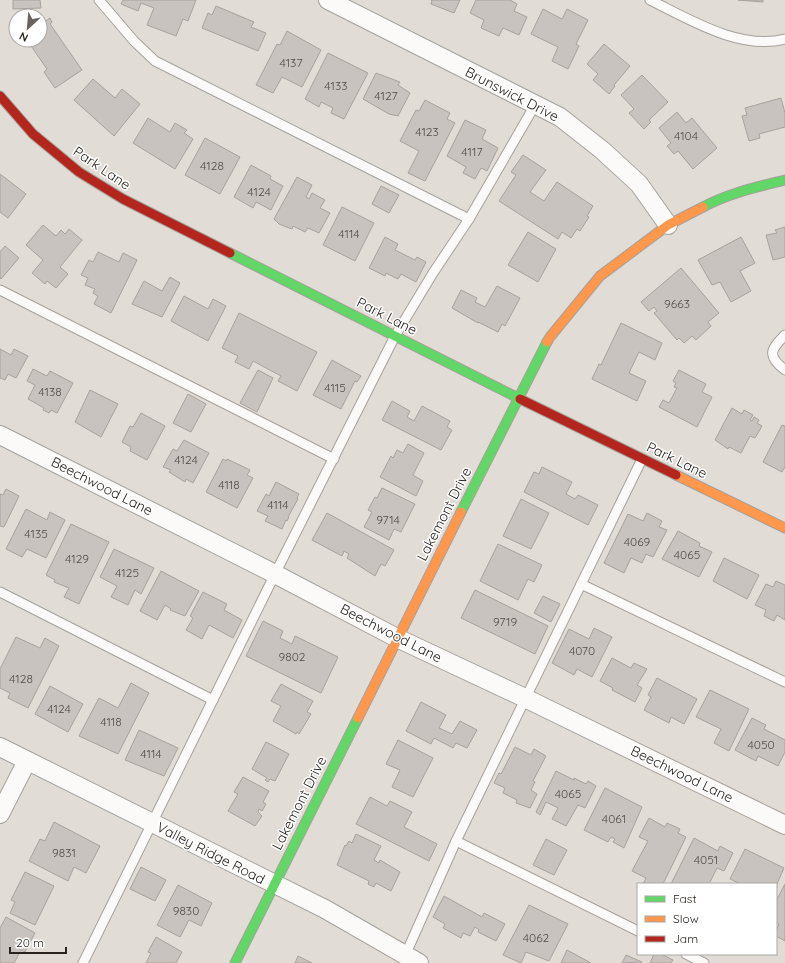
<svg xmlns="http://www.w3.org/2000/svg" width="785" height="963" viewBox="0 0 785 963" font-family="Quicksand,sans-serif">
<rect width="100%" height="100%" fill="#e2dcd6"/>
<!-- building -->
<g fill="#c8c3be" stroke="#a6a29d">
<path d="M13,0H40L41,8L13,9Z"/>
<path d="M123,0H196L188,21L183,19L176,36L147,25L154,8L141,3L138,11L121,4Z"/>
<path d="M431,0H460L454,13L431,4L432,1Z"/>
<path d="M476,0H510L517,4L514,11L527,17L519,35L503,28L499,36L481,28L484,20L470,13Z"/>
<path d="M738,0H763V2Z"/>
<path d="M216,6L254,22L251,27L266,33L258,51L202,28L208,13L212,15Z"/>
<path d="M543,9L562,19L567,9L588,20L576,44L579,46L568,69L552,61L558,47L531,34Z"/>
<path d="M50,18L52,22L50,24L82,70L55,88L44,72L47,69L27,40H40V25Z"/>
<path d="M287,31L321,50L302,87L282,77L273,93L256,85L277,44L280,45Z"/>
<path d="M604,44L630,66L614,85L615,86L609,94L593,80L598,74L587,64Z"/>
<path d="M328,53L368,73L344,119L331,113L333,108L321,102L319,107L305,99Z"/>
<path d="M376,73L400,82L398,85L410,93L398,116L389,114L363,99Z"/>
<path d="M642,75L668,102L649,120L651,122L644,129L629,113L634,109L621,95Z"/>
<path d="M93,79L115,98L122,89L140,104L114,136L74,100Z"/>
<path d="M781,98L785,113V127L759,134L760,138L749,141L742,116L747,115L745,108Z"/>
<path d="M425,100L450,113L447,119L455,123L425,181L408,173L419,151L400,141L416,110L419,111Z"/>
<path d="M677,112L686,123L692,118L717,148L693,169L678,151L674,154L667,146L671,143L659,128Z"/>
<path d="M148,118L170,132L175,123L187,130L184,133L193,139L175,169L133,143Z"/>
<path d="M465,120L486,130L482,139L498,148L487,171L481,168L475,179L463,173L466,167L447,156Z"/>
<path d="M205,138L240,157L220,194L185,175Z"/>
<path d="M523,155L546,170L530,192L544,201L557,182L593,206L587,216L589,217L580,231L577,229L571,238L562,232L558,239L499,201L516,175L511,172Z"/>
<path d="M251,165L271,176L270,179L283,186L271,210L256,202L253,208L234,197Z"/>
<path d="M0,174L26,194L8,218L0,212Z"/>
<path d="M297,177L312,185L306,197L309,199L312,193L325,200L320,208L330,213L319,233L308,228L305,232L293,226L292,229L279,224L274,219Z"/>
<path d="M381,186L399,195L389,213L372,204Z"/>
<path d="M342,207L374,223L355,261L323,245Z"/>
<path d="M43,225L56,236L61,230L65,234L69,229L82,240L60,267L68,274L56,288L47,281L45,284L32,273L43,260L26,245Z"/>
<path d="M785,227V257L773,260L766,235L777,233L775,230Z"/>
<path d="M528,232L556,249L538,282L508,265Z"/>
<path d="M385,237L398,244L395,250L415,260L417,257L426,262L416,282L401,274L398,279L386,273L385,276L369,268Z"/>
<path d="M741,237L755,263L740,271L751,291L731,302L720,282L712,285L698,260Z"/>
<path d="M5,246L19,258L1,279L0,278V252Z"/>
<path d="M98,252L119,262L123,253L137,260L111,313L94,304L98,296L93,293L95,289L85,285L88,278L81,275L89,260L93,262Z"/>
<path d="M681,268L719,313L708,322L711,326L696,340L692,336L684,343L679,338L677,340L654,313L657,311L654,307L649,311L641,302Z"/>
<path d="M170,277L180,283L162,317L132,304L144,281L162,291Z"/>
<path d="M497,286L520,298L505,326L502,324L498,332L478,322V323L452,308L461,290L477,298L475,302L485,307Z"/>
<path d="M184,296L208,309L213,299L226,306L208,341L171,321Z"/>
<path d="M239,313L317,352L297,391L278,381L281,376L253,361L249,369L235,362L238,356L222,348Z"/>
<path d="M621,323L662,343L655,360L639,352L629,373L646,381L637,401L592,379L599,364L601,365Z"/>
<path d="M0,349L11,355L14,349L28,356L16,378L8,374L5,380L0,378Z"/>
<path d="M332,360L361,376L357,382L355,381L341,409L313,395Z"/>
<path d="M33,369L47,376L50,371L73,383L57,413L51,410L49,413L43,410L44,408L28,399L35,385L27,381Z"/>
<path d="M258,370L273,378L257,412L240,403Z"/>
<path d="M679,370L706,384L702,392L712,397L697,427L659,407L663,400L669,403L677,388L674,387L676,383L673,381Z"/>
<path d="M90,390L118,404L101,437L75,422Z"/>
<path d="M188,394L206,404L191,432L173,423Z"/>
<path d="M392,401L410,411L407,417L414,421L422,406L450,421L447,427L452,430L441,450L382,420Z"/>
<path d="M732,408L742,414L744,410L753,415L750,420L752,421L754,417L759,420L757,423L762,426L755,438L750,436L741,453L729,447L728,449L715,440Z"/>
<path d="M141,413L165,426L147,460L130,451L131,447L122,442L130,426L133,427Z"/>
<path d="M782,425L785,426V468H784L782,472L763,462Z"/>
<path d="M184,440L209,453L193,483L186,479L185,482L169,472L171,470L163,467L173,449L177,451Z"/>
<path d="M408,444L424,453L413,475L423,481L416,496L380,477L391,456L393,458L397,450L403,453Z"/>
<path d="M223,459L226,461L227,459L250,470L247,475L253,478L237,508L206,492Z"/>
<path d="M542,467L572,482L566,494L575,499L578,495L598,505L588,525L524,492L534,472L539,474Z"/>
<path d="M276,482L299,494L297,498L298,499L288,517H289L287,521L286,520L282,529L265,521L268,516L257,511L266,494L269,496Z"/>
<path d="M382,488L415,504L401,532L394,529L389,540L364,527L372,512L368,510L375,497L377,498Z"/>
<path d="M6,489L19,496L4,527L0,526V494L3,495Z"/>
<path d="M521,499L549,513L531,549L503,536Z"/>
<path d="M26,509L47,520L50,512L65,520L46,558L27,549L22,557L6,549Z"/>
<path d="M327,513L394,550L385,566L381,564L375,576L347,558L349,554L344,551L342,556L312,540Z"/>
<path d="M647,513L662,521L659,527L667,530L653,557L646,554L642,563L631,558L624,573L604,563L628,514L643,521Z"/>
<path d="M71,524L109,542L79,604L64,597L69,588L54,582L55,580L46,575Z"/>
<path d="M678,531L700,543L699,546L712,552L699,577L662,559Z"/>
<path d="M498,544L542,565L534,582L528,579L518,600L480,581Z"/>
<path d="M114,549L154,568L141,594L135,590L128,605L111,597L117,586L100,577Z"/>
<path d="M724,558L759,575L747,599L713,581Z"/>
<path d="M161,571L199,591L185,616L170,610L171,609L165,605L157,620L140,611Z"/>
<path d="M776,581L785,585V620L777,615L774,621L764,616L766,610L755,605L766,584L773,587Z"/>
<path d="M475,590L548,626L535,654L461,618Z"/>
<path d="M203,592L227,604L224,610L242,620L233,638L209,625L202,639L186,630L193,618L190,616Z"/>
<path d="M543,596L560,604L551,622L534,613Z"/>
<path d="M263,621L283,631L280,638L292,644L295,636L338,657L321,693L246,656Z"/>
<path d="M594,628L612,637L592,677L577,669L574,675L552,663L569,629L589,639Z"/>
<path d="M16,637L40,648L45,638L59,646L28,708L8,698L10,693L0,688V669Z"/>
<path d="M612,658L631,668L634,663L647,669L637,685L642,688L635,702L612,690L613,688L600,681Z"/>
<path d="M657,678L697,699L684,724L671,717L669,723L644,710L651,697L648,695Z"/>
<path d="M131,683L149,693L118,754L79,736L99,698L118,708Z"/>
<path d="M281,684L313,701L307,712L311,714L299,734L297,732L296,734L273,721L281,706L271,701Z"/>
<path d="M50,686L83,704L68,732L35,714Z"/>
<path d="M710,690L749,709L729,751L714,743L721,729L696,717Z"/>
<path d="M421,702L446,715L439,728L452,734L460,721L477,730L467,748L456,743L453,748L434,738L431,744L406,731Z"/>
<path d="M752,718L766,725L764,729L785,740V752L778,766L758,756L756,761L735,750Z"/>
<path d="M139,730L178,748L164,776L125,760Z"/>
<path d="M398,740L433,758L413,797L392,787L400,770L386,764Z"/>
<path d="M266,742L289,754L275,781L270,779L268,782L265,780L267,778L252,769Z"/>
<path d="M515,747L531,755L534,749L546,756L533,781L535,782L531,790L537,794L530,808L516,803L517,800L503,793L505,788L494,783L499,773L501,774Z"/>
<path d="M556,771L574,780V778L586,784L588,781L596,786L585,808L578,805L566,826L552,819L558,808L546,802L540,815L536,812Z"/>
<path d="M243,777L269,791L263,802L266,804L262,811L259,809L258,812L262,816L255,826L228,811L238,794L234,792Z"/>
<path d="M605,788L642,807L624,848L613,842L615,839L611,837L608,842L584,830Z"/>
<path d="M370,797L387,806L390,801L412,812L404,827L437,844L429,861L356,824Z"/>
<path d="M649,818L665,827L667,823L680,829L678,833L686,837L663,884H643L646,878L632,871L648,841L639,837Z"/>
<path d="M54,822L100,846L86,873L74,867L68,881L29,861L40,839L45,841Z"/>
<path d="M356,834L381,846L374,860L379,863L380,860L400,872L391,891L376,883L374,887L368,884L369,881L337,865L345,845L346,846L349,841L352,843Z"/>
<path d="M694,838L718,851L720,846L733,853L724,871L717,868L709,884H671Z"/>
<path d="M546,839L567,850L554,875L533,865Z"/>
<path d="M745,849L784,868L776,886V884H741L730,879Z"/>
<path d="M141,867L166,880L155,901L130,889Z"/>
<path d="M25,872L54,886L35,925L10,913L15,902L11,900Z"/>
<path d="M785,884V941L776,936V931L779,924L776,922V901Z"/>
<path d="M178,885L212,903L201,926L189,920L180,937L157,925Z"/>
<path d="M444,896L482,917L484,913L505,924L496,941L478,932L479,930L475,927L470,936L463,933L461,938L443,928L445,924L433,917Z"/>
<path d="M529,905L568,924L549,961L526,952L521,963L503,955Z"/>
<path d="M6,917L35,933L25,952L21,950L14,963H0V928Z"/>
<path d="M156,937L182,952L176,963H146L151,953L148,952Z"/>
<path d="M567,950L591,963H561Z"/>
<path d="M654,954H661L673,960L671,963H650Z"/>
<path d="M626,955L642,962L622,963Z"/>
<path d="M298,956L312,963H295Z"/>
</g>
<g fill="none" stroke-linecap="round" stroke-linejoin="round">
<defs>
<g id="lane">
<path d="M99,0L134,41L155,61L469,219"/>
<path d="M650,0C689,19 740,51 785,39"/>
<path d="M0,290L334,459"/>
<path d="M785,335C770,350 767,356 785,370"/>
<path d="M581,584L785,682"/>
<path d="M0,592L213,700"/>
<path d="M456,841L638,931"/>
<path d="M686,954L704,963"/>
<path d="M404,958L456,841L642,459"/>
<path d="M83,963L275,574L395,336L433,273L469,219L535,105"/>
</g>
<g id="street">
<path d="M328,0L560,117L602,150L639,184L668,225"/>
<path d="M0,435L275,574L397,638L525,698L785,825"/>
<path d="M0,747L325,909L419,963"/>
<path d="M0,814L27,761"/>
</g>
<g id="fast">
<path d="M703,207C729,193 757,187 785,180"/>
<path d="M230,253L520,399"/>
<path d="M461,512L547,342"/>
<path d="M235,963L358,718"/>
</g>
<g id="slow">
<path d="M547,342L550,337L600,276L668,225L703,207"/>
<path d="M676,475L785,528"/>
<path d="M358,718L461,512"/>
</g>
<g id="jam">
<path d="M0,96L33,134L79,172L123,199L230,253"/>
<path d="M520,399L676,475"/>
</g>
</defs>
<!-- lane casing -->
<use href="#lane" stroke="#a6a19c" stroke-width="11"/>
<!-- street casing -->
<use href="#street" stroke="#a6a19c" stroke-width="20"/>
<!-- fast casing -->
<use href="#fast" stroke="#a6a19c" stroke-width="11"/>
<!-- slow casing -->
<use href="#slow" stroke="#a6a19c" stroke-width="11"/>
<!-- jam casing -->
<use href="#jam" stroke="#a6a19c" stroke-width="11"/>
<!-- lane -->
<use href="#lane" stroke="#fbfaf9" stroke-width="9"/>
<!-- street -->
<use href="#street" stroke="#fbfaf9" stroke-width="18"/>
<!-- fast -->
<use href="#fast" stroke="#63d668" stroke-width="9"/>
<!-- slow -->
<use href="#slow" stroke="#ff974d" stroke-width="9"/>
<!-- jam -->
<use href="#jam" stroke="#b3261e" stroke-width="9"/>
</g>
<g text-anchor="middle" stroke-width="3" stroke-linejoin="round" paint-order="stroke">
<!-- number labels -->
<g font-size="12" fill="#514c48">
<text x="291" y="67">4137</text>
<text x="336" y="90">4133</text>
<text x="386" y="100">4127</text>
<text x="427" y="136">4123</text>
<text x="686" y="140">4104</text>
<text x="472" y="156">4117</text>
<text x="212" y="170">4128</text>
<text x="259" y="196">4124</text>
<text x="349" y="238">4114</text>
<text x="677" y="308">9663</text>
<text x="335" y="392">4115</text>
<text x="50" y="396">4138</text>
<text x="186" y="464">4124</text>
<text x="229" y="489">4118</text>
<text x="278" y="509">4114</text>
<text x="388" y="524">9714</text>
<text x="36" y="538">4135</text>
<text x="637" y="546">4069</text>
<text x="687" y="559">4065</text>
<text x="77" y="563">4129</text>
<text x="127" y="577">4125</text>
<text x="505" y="626">9719</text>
<text x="582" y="655">4070</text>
<text x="292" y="661">9802</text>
<text x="21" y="683">4128</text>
<text x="59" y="713">4124</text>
<text x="111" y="726">4118</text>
<text x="761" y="749">4050</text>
<text x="151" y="758">4114</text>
<text x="568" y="798">4065</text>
<text x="614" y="823">4061</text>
<text x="64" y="857">9831</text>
<text x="706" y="864">4051</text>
<text x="186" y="915">9830</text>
<text x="536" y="942">4062</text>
</g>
<!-- street labels -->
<g font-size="14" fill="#28241f" stroke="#fff">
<text transform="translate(512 94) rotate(27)" y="5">Brunswick Drive</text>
<text transform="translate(102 168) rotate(34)" y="5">Park Lane</text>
<text transform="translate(387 316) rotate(27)" y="5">Park Lane</text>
<text transform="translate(677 460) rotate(26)" y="5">Park Lane</text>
<text transform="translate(102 486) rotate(27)" y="5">Beechwood Lane</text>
<text transform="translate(444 514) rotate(-63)" y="5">Lakemont Drive</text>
<text transform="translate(391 633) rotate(27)" y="5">Beechwood Lane</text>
<text transform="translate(682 774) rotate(26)" y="5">Beechwood Lane</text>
<text transform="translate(299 803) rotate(-63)" y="5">Lakemont Drive</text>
<text transform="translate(211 853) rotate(27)" y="5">Valley Ridge Road</text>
</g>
</g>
<!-- legend -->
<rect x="637" y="883" width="140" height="72" fill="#ffffff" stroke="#a9a7a5"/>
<rect x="645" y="896" width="20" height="6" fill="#63d668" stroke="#a9a7a5"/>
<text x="673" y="903" font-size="12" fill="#28241f">Fast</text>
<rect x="645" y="916" width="20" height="6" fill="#ff974d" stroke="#a9a7a5"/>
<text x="673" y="923" font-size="12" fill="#28241f">Slow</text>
<rect x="645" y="936" width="20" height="6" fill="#b3261e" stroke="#a9a7a5"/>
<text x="673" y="943" font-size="12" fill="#28241f">Jam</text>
<!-- north arrow -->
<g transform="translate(28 28) rotate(206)"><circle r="19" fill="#ffffff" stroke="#a9a7a5"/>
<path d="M0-3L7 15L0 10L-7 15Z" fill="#69645f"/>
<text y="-6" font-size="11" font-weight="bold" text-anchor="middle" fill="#28241f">N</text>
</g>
<!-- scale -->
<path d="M10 947v6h56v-6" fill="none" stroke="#28241f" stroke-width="2"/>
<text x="16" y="947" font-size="12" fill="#28241f" stroke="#ffffff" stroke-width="3" paint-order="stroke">20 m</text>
</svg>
